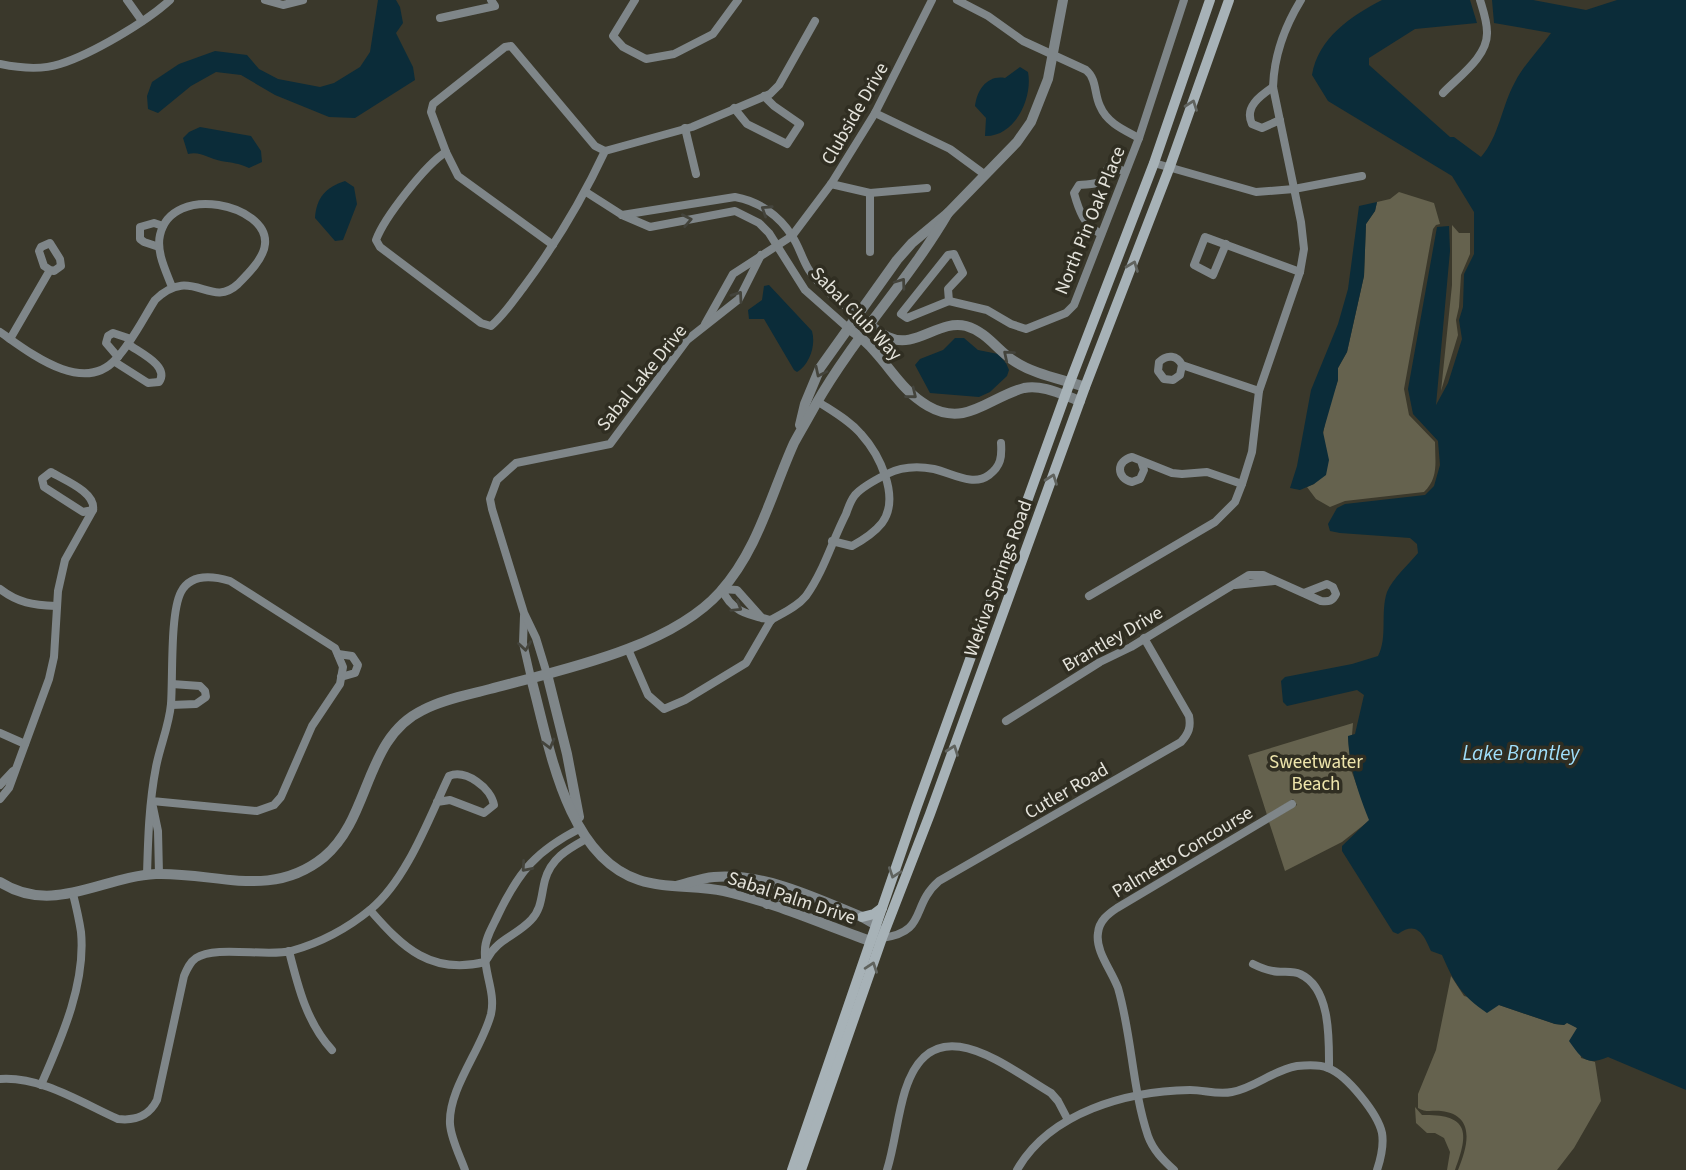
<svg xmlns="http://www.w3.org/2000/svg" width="1686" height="1170" viewBox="0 0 1686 1170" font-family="'Source Sans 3',sans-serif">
<rect width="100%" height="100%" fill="#3a382b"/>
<!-- green -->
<g fill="#65624e">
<path d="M1399,192L1434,203L1440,224L1436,225L1433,229L1404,389L1409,415L1435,442C1435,461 1439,478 1424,492L1345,501L1330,507L1316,499L1307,487L1314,484L1327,412L1338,380V368L1347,352L1364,276L1366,224L1375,211L1377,202L1390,199Z"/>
<path d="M1452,225L1459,233H1470V254L1461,275L1459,307L1456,320L1458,335L1441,391L1452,285Z"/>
<path d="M1353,723L1352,735L1348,737L1351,770L1370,820L1342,842L1285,871L1269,822L1297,805L1293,799L1267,815L1248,755Z"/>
<path d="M1451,976L1464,996L1499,1005L1555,1024L1564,1025L1567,1022L1577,1028L1581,1058L1595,1062L1601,1101L1574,1148L1557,1170H1458C1468,1146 1476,1115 1441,1111C1432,1110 1426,1113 1418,1108V1094L1436,1050Z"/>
<path d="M1415,1107L1422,1115C1468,1114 1470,1131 1455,1170H1447L1450,1152L1444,1138L1435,1133H1427L1416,1123Z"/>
</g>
<!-- water -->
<g fill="#0b2c39">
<path d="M378,0H396L400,7L403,23L396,33L413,67L415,80L355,118L329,117L275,95L241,75L216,72L191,86L158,113L148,109L147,96L152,82L179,64L215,51L247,55L259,69L278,79L320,87L334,83L360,67L370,52Z"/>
<path d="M1382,0H1470L1477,23L1415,29L1369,58V65L1450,137H1454L1481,157C1499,137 1502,105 1515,82C1525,63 1540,49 1551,33L1494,23L1492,0H1533L1586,10L1617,0H1686V1090L1608,1057C1586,1066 1582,1059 1569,1041L1577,1028L1567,1023L1564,1025L1555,1024L1499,1005L1487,1013C1462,996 1454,983 1442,955L1431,951C1424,935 1417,920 1398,934L1393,932L1342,851V846L1369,820C1358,792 1349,767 1348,736L1355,734L1364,695L1357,690L1287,706L1283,702L1281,681L1285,677L1352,664L1378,656C1388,637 1380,613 1387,592C1393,578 1408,565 1418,553L1417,544L1410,538L1340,533L1330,531L1328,524L1337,508L1345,504L1425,495L1434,486L1440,465L1438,441L1413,414L1408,389L1437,227L1449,226L1450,251L1436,405L1448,383L1462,339L1459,320L1463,307L1464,274L1474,254V212L1452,176L1328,101L1312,75C1318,38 1351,16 1382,0Z"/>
<path d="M1020,67L1028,72C1033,98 1015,137 985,136L986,118L975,106C977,90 987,75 1005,78Z"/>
<path d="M200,127L251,136L261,151L262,162L249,168C237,163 234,163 221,161C209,159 201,151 188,154L183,138L189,132Z"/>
<path d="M345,181L354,187L357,204L343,240L335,241L315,218C316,198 326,187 345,181Z"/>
<path d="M1377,202L1375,211L1366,224L1364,276L1347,352L1338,368V380L1323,432L1329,460L1326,475L1314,484L1300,490L1290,488L1297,466L1311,390L1338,324L1348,289L1359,206Z"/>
<path d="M769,285L812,331C816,345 810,364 797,372L794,370L764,319H749L748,310L762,300L764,286Z"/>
<path d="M955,338H964L978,350L998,354L1006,363L1009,370L1007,376L990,392L979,397L930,393L915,365L920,359L943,350Z"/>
</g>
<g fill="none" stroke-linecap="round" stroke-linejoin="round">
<!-- minor -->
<g stroke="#7f8689" stroke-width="8">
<path d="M127,0L142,21"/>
<path d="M265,0L283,5L303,0"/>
<path d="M635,0L613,36L623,47L646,59L674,54L713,34L738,0"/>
<path d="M957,0L988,16L1023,41L1086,70C1097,79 1094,94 1100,106C1107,123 1124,130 1139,138"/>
<path d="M440,18L495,6L491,0"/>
<path d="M0,64C19,68 42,70 60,64C92,54 146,22 170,0"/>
<path d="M1273,87C1260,96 1244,107 1252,124L1262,128L1280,120"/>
<path d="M1443,93C1458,77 1488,57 1487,32C1487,21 1483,10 1480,0"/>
<path d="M734,108L747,124L787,144L800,124L774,106L764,96"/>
<path d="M875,113L950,149L984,174"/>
<path d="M685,128L696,174"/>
<path d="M605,151C582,200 555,245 523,288C513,301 504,315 491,326L481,323L380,247L376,240C384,218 426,164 446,152L431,112L433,104L505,47L511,46L595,146L605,151L692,127L770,94L779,85L815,21"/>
<path d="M446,152L458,176L553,245"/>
<path d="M1154,163L1256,192L1294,189L1362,176"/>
<path d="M831,184L870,193L927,188"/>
<path d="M586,192L622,215L650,227L735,211L759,223L769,233L805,290L848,328"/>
<path d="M622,215L735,197C758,201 779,215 792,236C799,246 802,259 809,270C821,288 840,302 857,315"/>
<path d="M1101,234C1084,225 1079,211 1074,193L1079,185C1100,183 1099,186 1109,166L1124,171"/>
<path d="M1226,244L1213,275L1194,265L1205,237L1300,272"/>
<path d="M159,247L144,242L140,239V227L154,223L163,226"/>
<path d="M870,252V193"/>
<path d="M954,254L963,273L948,289L949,301L907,318L901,314L948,255Z"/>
<path d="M949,301L987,310L1011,324L1026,329L1066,313L1074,305L1139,138L1184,0"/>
<path d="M705,324L733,274L792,236L831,184L875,113L932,0"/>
<path d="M0,332C29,352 83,396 116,359C132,342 143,319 155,300C192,264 210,310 238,284C248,274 264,258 265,244C269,205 172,182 160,235C156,252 166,271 172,287"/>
<path d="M10,339L50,270L54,271L61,266L60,259L50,243L41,247L39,251L44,266L50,270"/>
<path d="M118,357L106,343L108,336L113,333L131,339"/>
<path d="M115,362L148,383L159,382C170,366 140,353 128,344"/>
<path d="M1182,365L1180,375L1173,380L1164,379L1158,371L1159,362C1167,354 1177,355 1182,365L1259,391"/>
<path d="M817,401C832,411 849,420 861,434C879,454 901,497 882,523C874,533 863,540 852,546L832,541"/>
<path d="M1141,461L1144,470L1140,479L1132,482C1116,478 1116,461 1132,457L1172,473L1182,474L1207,472L1242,484"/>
<path d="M51,472C64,480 96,492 93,510L83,512L44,487L42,479Z"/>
<path d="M1235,585L1274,581"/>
<path d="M0,589C18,603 33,605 56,606"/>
<path d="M1089,596L1215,522L1235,502L1242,484L1252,452L1259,391L1300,272L1304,249L1301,222L1273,87C1274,57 1285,26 1301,0"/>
<path d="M524,616L523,643L531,678"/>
<path d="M762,618L737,590L722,589C731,612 749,615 771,620"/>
<path d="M771,620C783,613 797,607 806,596C824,571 832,541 846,514C848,508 851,500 855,495C862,487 877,479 887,474C901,467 918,466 934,469C952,473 973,487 989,475C1001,466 1002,457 1001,443"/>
<path d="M628,649L648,695L664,709L685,700L746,663L771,620"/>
<path d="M338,654L352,656L358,665L355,673L341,677"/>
<path d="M547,674L536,638L524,613L492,509L490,499L497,480L516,463L610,444L687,340L739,299L761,255"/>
<path d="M171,705L196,704L206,697L205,691L200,686L172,684"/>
<path d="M1006,721L1100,662L1131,647L1249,575H1263L1321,601C1329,602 1333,601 1336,594L1333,587L1327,584L1304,593"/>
<path d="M0,733L25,744"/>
<path d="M0,785L13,771"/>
<path d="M0,799L9,788L49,679L54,657L58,591L65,560L93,510"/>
<path d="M153,807L158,831L159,874"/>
<path d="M147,875C148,839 149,803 156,767C160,746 169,726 171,704C173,677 170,613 181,592C191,573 213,576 230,581L335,648L343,667L340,684L312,726L281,797L274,805L257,811L152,801"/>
<path d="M370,910C403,948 431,975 485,962"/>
<path d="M882,938C928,932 910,906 939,881L1181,742C1189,733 1191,727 1189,716L1144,638"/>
<path d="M289,951C298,987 307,1023 332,1050"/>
<path d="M487,959C497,939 516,936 531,920C542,909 541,895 545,880C551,858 568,849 586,839"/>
<path d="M1253,964C1259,967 1266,970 1273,971C1282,973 1292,970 1300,974C1331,988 1329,1040 1329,1068"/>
<path d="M0,1079C41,1076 82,1103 118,1119C136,1121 149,1116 157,1100L184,976C187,969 190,962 196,958C215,945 267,957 291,951C320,943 348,928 371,909C407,879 429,818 449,776C466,769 491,788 494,805L484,813L450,800L437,802"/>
<path d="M41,1085C61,1039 86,984 81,932C79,919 76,906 73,894"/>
<path d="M465,1170C460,1156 451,1139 450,1124C448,1089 482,1049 491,1014C496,992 483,971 485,950C485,938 493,926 498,915C519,871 537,850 581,828"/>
<path d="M887,1170C895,1144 897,1117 905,1091C932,1005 1002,1064 1051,1093L1058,1101L1068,1120"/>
<path d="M1017,1170C1050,1112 1127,1091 1190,1090C1205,1090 1217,1095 1232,1092C1255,1088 1273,1070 1297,1066C1307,1065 1319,1064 1328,1068C1347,1075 1378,1114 1382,1133C1384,1145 1381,1158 1377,1170"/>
<path d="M1174,1170C1163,1160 1153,1150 1148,1136C1132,1088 1132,1036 1118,988C1112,971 1095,951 1098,933C1099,921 1108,914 1117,908L1292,804"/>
</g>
<!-- tertiary -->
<g stroke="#7f8689" stroke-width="10">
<path d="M857,315C867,323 877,332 888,337C915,350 939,319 966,326C987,332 997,350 1014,361C1035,375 1062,379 1085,387"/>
<path d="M848,328C858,335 868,343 876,353C894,373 904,392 928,406C966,428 989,397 1024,388C1042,384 1063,395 1080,401"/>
<path d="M800,425L805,404L820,368L897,260L912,243L948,213L1017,142L1031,122L1048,79L1063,0"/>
<path d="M547,674L567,754L579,817"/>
<path d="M531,678C549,743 565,856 639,880C666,889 696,885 724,891C773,902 822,924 870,941L876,939"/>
<path d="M0,882C53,916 103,876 156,874C216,872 271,900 324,857C371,818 364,738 423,710C444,699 468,695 490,689C561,670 670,648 720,592C758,550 771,494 794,443C801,430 809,417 816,404C854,337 909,280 948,213"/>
<path d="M676,886C689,883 701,878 714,877C766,873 815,898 862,917L876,925L878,930"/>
<path d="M767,904L777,896L794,892"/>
</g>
<!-- secondary -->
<g stroke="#a7b2b7" stroke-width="10">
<path d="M862,917L874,914L882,908"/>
<path d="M792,1170L916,809L1070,382L1154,163L1210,0"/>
<path d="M801,1170L882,938L930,814L1085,387L1169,169L1229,0"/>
</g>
</g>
<!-- one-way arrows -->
<defs><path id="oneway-chevron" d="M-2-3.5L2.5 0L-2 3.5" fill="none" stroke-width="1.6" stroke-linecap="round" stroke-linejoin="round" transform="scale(1.75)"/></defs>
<g stroke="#60635e">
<use href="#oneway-chevron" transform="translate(1192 105) rotate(-70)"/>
<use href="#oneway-chevron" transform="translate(1133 266) rotate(-69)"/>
<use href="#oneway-chevron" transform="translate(1052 479) rotate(-70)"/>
<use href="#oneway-chevron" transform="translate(953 750) rotate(-70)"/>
<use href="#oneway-chevron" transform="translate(894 873) rotate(109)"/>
<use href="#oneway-chevron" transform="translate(872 967) rotate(-71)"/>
</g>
<g stroke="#44443c">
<use href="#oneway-chevron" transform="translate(766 210) rotate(-147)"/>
<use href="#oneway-chevron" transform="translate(687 220) rotate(-11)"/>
<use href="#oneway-chevron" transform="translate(901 283) rotate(-54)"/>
<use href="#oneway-chevron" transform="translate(738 296) rotate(-55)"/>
<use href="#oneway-chevron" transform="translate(1008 355) rotate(-140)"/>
<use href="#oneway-chevron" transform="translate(820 372) rotate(116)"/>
<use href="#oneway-chevron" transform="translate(912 394) rotate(39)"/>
<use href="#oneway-chevron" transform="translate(737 607) rotate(32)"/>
<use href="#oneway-chevron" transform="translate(525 646) rotate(82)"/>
<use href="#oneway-chevron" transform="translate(549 744) rotate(75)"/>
<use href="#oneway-chevron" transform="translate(526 867) rotate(131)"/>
</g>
<g text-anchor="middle" stroke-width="7" stroke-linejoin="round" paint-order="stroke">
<!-- street labels -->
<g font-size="19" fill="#e5e4dc" stroke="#302e22">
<text transform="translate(854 113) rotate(-60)" y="7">Clubside Drive</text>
<text transform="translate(1089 220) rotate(-68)" y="7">North Pin Oak Place</text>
<text transform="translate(857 313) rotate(46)" y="7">Sabal Club Way</text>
<text transform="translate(641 377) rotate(-51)" y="7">Sabal Lake Drive</text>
<text transform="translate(997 578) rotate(-70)" y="7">Wekiva Springs Road</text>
<text transform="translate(1112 638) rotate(-30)" y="7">Brantley Drive</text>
<text transform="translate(1066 790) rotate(-30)" y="7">Cutler Road</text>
<text transform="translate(1182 851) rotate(-31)" y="7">Palmetto Concourse</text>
<text transform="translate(792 897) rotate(18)" y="7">Sabal Palm Drive</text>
</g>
<!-- park labels -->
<g font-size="19" fill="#eee5ac" stroke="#302e22">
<text x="1316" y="768">Sweetwater<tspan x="1316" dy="22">Beach</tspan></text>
</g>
<!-- water labels -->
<g font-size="21" font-style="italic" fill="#a0dffb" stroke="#302e22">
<text x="1521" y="760">Lake Brantley</text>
</g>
</g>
</svg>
